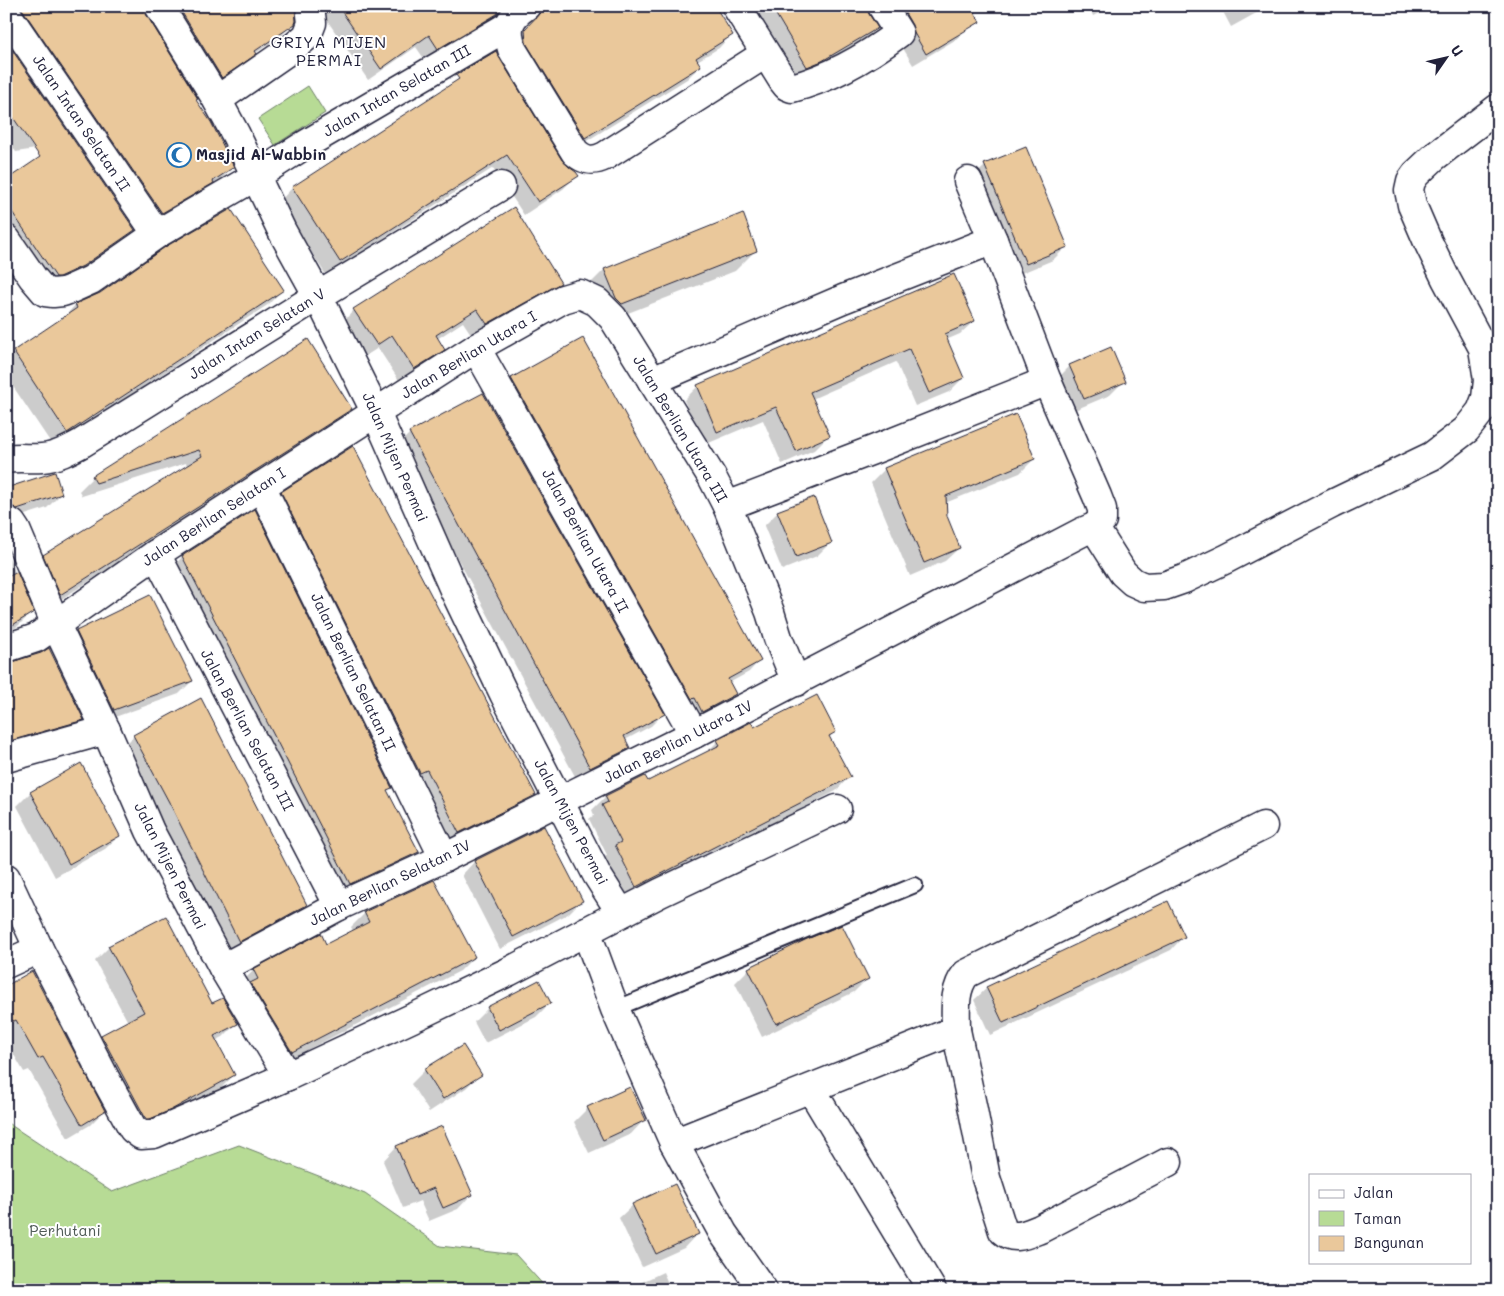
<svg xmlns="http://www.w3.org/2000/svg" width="1504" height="1296" viewBox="0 0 1504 1296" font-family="Mali,sans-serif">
<rect width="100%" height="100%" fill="#fff"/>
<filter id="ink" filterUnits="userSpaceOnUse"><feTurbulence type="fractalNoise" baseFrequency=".02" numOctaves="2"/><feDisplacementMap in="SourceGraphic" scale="10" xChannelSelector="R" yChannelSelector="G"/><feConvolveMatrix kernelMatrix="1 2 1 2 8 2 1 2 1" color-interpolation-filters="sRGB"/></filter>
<g filter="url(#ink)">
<!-- green -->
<g fill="#b7db95" stroke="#6c7e68">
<path d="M308,86L325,113L275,145L258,119Z"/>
<path d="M6,1122L112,1192L239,1145L365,1194L440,1246L516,1255L548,1290H6Z"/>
</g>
<!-- shadow -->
<g fill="#0003">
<path d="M6,6H142L145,15L233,167L220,180L200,195L149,225Z"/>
<path d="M155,6H294V23L281,36L254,54L242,66L209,89Z"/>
<path d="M306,6H502L483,27L425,60L416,47L368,80L320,10Z"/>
<path d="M751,6H865L868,15L876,28L864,41L808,73L794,79Z"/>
<path d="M878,6H956L968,28L955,40L913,65Z"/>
<path d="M1089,6H1112L1093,16Z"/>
<path d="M1220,6H1269L1231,27Z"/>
<path d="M731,35L719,48L697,61L700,66L687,79L572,150L516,59L529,46Z"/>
<path d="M6,43L56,146L16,152L6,138Z"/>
<path d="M427,101L561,161L577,175L563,189L524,215L493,168L326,275L279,202L292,188Z"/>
<path d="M1025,149L1067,246L1053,260L1012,277L971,179L985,166Z"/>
<path d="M6,181L134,230L121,242L69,279L43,289L6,234Z"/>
<path d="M742,215L756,250L735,271L600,324L584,290L604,270Z"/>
<path d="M560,283L546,297L473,337L463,322L437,339L443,349L429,363L400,382L378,348L362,358L341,324L354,310Z"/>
<path d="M282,290L269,304L53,446L6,376V359L14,352L62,320L75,305L100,294Z"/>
<path d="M974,321L960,334L946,340L963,378L949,392L915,406L896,362L812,399L828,436L814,450L782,464L763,420L704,445L684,400L698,386Z"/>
<path d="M1070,366L1124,381L1110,395L1070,412L1056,380Z"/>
<path d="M512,379L760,660L749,672L729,683L735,694L723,705L691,722L500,390Z"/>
<path d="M350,409L337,423L47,608L31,569L44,556L187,466L186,463L82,496L79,491L93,477Z"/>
<path d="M410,433L663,714L651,726L625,740L629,748L616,760L577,780L397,446Z"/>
<path d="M1034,459L1020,473L945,503L946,516L959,548L945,561L910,576L871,483L885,469Z"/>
<path d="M6,489L61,494L47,508L6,521Z"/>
<path d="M282,493L534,795L522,807L447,844L270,505Z"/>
<path d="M254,511L391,788L387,791L418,852L407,862L339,894L172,568L182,557Z"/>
<path d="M778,512L831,542L817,556L782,570L764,526Z"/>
<path d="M6,550L32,612L18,626L6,633Z"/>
<path d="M77,632L192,681L179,694L101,722L64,645Z"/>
<path d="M6,668L82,720L69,733L6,751Z"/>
<path d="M753,729L834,732L829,738L849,777L836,791L622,900L602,860L607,855L589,819L594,815L592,810L605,797L648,783L705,754L718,741Z"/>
<path d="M134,736L305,905L293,917L227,953L159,817L122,748Z"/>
<path d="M30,793L119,836L105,849L55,877L17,806Z"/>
<path d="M543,828L581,901L568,914L500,949L462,875L474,862Z"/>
<path d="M365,913L474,957L460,971L278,1065L240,984L254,970L326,946L353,931L351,927Z"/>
<path d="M1183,937L1171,950L990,1035L974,1000L987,988Z"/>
<path d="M109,947L212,1004L237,1023L223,1037L215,1041L234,1075L220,1089L156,1123L135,1132L88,1050L101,1036L128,1022L95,961Z"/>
<path d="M749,969L867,979L854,992L762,1037L735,983Z"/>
<path d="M538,982L550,1003L536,1017L485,1043L474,1022L488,1008Z"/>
<path d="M6,987L104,1111L90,1125L68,1138L29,1070L24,1072L6,1041Z"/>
<path d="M425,1070L480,1074L466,1088L429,1112L411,1084Z"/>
<path d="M588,1108L644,1120L631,1134L589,1153L574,1122Z"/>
<path d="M441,1127L471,1195L458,1209L429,1221L420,1201L403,1208L383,1161L396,1147Z"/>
<path d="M633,1205L697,1234L684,1248L642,1267L619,1218Z"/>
<path d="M663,1272L671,1290H625Z"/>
</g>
<!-- building -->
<g fill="#eac89b" stroke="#22223b">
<path d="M20,6H143L146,14L198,99L196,100L211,122L234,167L213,181L214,183L162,213Z"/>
<path d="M178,6H295L296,21L295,24L255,51L257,54L222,78Z"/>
<path d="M338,6H502L497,14L438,49L429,35L381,69Z"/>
<path d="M541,6H715L733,35L696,58L701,66L585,138L526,43L525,29L540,13Z"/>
<path d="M771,6H866L869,14L878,28L822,61L807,67Z"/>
<path d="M901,6H971L980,22L926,54L914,33L912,25Z"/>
<path d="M6,41L135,230L83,266L59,277H56L6,203V180L40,157L6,107Z"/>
<path d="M496,51L499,57L562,160L569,167L576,172L579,176L538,202L507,155L340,262L292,187L459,79L456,75Z"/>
<path d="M1026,147L1068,247L1026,264L984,164Z"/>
<path d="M514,207L561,283L487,324L477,309L436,335L445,350L414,369L392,335L377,345L353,309Z"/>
<path d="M231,209L284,290L67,433L13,351L77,308L75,304L100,293L165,247Z"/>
<path d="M743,213L757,251L622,304L616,298L604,269Z"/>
<path d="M954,274L975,321L945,334L964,378L929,393L909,349L810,392L830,436L796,451L776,407L717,432L697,385Z"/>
<path d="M583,338L761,661L728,679L736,694L702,712L695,698L692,699L511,378Z"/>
<path d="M308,339L352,409L60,595L43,555L202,456L199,450L96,483L92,476Z"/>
<path d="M1111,347L1126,382L1084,399L1069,365Z"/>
<path d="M483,393L665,714L624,736L630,748L590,768L409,432Z"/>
<path d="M1016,414L1035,459L946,496L947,516L960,548L924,563L884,468Z"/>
<path d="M353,446L536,795L459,833L427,770L420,773L281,492Z"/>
<path d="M55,472L62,494L17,509L6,504V488Z"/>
<path d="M814,497L832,543L796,557L777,511Z"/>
<path d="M255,509L392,788L387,790L419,852L350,884L182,556Z"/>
<path d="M17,572L34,612L6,629V578Z"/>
<path d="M150,595L193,681L114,710L76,631Z"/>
<path d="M49,648L84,720L6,742V666L18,660L41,653Z"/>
<path d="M817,695L836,732L829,736L851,777L636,887L615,845L621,842L602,805L608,802L605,796L645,776L648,781L720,745L717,740L751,722L754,727Z"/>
<path d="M201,698L307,905L239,942L170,804L133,735Z"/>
<path d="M81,763L120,836L69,864L30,792Z"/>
<path d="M544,826L583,901L513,937L474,861Z"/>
<path d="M434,880L475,957L292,1052L250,983L258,979L253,969L321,933L326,944L369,922L364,912Z"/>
<path d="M1168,901L1185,937L1003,1023L986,987Z"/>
<path d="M166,916L212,1003L223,998L238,1024L214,1036L235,1075L171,1110L150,1119H146L101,1035L144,1012L108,946Z"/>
<path d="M842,925L869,979L776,1024L748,968L807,939Z"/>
<path d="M32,971L105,1111L82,1125L43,1057L38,1059L16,1020L6,1025V986Z"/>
<path d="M539,980L551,1003L499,1030L487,1007Z"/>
<path d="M463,1045L482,1075L443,1099L424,1069Z"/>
<path d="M630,1087L646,1120L603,1140L587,1107Z"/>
<path d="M442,1126L473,1195L443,1208L434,1188L417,1195L396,1146Z"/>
<path d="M675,1184L699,1234L656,1254L632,1204Z"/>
</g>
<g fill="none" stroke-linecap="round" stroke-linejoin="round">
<defs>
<path id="service" d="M615,1009L915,885"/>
<g id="minor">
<path d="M159,6L217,100L236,135L282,231L318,296L376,413L455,592L504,694L597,875L621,913"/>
<path d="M526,6C507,19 506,29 512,49L575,152C585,161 593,162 605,156L765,54"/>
<path d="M736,6L783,81L787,86L792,88C831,78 867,57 899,33L882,6"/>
<path d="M6,13L157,234"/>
<path d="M217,100L295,46L307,36L312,23L310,6"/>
<path d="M6,239L33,278L45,292L53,293L63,292L71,289L91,280L157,234L256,176L303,146L508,26"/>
<path d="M476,348L694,734"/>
<path d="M652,381L843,299L993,240"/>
<path d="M6,459C18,457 30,459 42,458C56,457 69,450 82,443L318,296L501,186"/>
<path d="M261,486L444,858"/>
<path d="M727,506L873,450L1047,381"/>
<path d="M6,520L12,524L16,530L56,625L106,730L150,831L223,968L288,1076"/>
<path d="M1094,527L1123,573L1133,582L1144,587L1164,586L1184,579L1226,559L1332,504L1432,456L1466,430L1481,411L1486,398L1488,380L1483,348L1446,279L1428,242L1412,205L1409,190L1411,181L1416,174L1434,157L1498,108"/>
<path d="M156,554L339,906"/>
<path d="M6,648L36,638L156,554L476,348L563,299L580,294L597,302L613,318L712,477L727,506L770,612L778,638L796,682"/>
<path d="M6,758L106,730"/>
<path d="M6,878L39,949L105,1078L133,1129L141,1135L154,1134L288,1076L423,1013L508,972L660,893L837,809"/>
<path d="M586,931L615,1009L674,1143L723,1233L763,1290"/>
<path d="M6,964L39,949"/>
<path d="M223,968L339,906L444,858L694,734L1082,532L1094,527L1102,520V509L1097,496L1047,381L993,240L968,181"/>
<path d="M956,1030C956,1011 953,990 966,974L1263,826"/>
<path d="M811,1089L932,1290"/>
<path d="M674,1143L956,1030L973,1110L986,1178L1003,1231C1014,1241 1027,1234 1040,1229L1168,1162"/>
</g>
</defs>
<!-- service casing -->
<use href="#service" stroke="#22223b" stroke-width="18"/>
<!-- minor casing -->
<use href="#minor" stroke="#22223b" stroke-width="31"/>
<!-- service -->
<use href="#service" stroke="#fff" stroke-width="14"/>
<!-- minor -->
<use href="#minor" stroke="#fff" stroke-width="28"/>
</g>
</g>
<!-- icons -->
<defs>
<symbol id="mosque-ring" viewBox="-11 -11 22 22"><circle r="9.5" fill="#fff" stroke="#1f6fb2" stroke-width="1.5"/><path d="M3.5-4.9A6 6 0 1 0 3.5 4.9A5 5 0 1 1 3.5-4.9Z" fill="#1f6fb2"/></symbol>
</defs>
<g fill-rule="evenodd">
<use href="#mosque-ring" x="165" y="141" width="28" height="28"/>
</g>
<g text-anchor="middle" stroke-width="4" stroke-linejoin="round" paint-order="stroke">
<!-- street labels -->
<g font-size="15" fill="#22223b" stroke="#fff">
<text transform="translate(397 91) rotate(-30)" y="5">Jalan Intan Selatan III</text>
<text transform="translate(81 123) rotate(56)" y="5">Jalan Intan Selatan II</text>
<text transform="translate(257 334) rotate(-32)" y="5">Jalan Intan Selatan V</text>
<text transform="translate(469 355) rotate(-31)" y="5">Jalan Berlian Utara I</text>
<text transform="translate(680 429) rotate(59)" y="5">Jalan Berlian Utara III</text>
<text transform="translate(395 457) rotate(66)" y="5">Jalan Mijen Permai</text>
<text transform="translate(214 517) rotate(-33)" y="5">Jalan Berlian Selatan I</text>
<text transform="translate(585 541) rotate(61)" y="5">Jalan Berlian Utara II</text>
<text transform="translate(353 672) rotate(64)" y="5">Jalan Berlian Selatan II</text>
<text transform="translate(247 730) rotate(62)" y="5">Jalan Berlian Selatan III</text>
<text transform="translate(678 742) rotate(-27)" y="5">Jalan Berlian Utara IV</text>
<text transform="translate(571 822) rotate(62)" y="5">Jalan Mijen Permai</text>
<text transform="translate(170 866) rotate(63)" y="5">Jalan Mijen Permai</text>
<text transform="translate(390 883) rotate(-26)" y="5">Jalan Berlian Selatan IV</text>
</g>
<!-- poi labels -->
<g font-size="15" font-weight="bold" fill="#22223b" stroke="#fff" text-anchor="start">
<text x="196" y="160">Masjid Al-Wabbin</text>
</g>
<!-- park labels -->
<g font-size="15" fill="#4f5a56" stroke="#fff">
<text x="65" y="1236">Perhutani</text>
</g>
<!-- neighbourhood labels -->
<g font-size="16" letter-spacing="1" fill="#22223b" stroke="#fff">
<text x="329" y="48">GRIYA MIJEN<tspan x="329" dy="18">PERMAI</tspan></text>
</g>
</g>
<!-- margin -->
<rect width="1504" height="1296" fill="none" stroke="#fff" stroke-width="25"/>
<rect x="12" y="12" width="1479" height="1271" fill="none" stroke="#22223b" stroke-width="2" filter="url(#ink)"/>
<!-- legend -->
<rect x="1309" y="1174" width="162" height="90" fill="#ffffff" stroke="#a7a7b1"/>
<rect x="1319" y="1190" width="25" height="8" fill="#ffffff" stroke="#a7a7b1"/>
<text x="1354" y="1198" font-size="15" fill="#22223b">Jalan</text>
<rect x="1319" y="1211" width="25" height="15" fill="#b7db95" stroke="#a7a7b1"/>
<text x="1354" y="1224" font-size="15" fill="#22223b">Taman</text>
<rect x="1319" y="1236" width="25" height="15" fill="#eac89b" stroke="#a7a7b1"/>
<text x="1354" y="1248" font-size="15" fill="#22223b">Bangunan</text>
<!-- north arrow -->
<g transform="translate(1446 58) rotate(56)" stroke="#ffffff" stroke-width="4" paint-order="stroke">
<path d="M0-4L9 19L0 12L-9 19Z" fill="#22223b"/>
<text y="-8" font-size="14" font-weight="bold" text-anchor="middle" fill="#22223b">U</text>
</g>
</svg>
